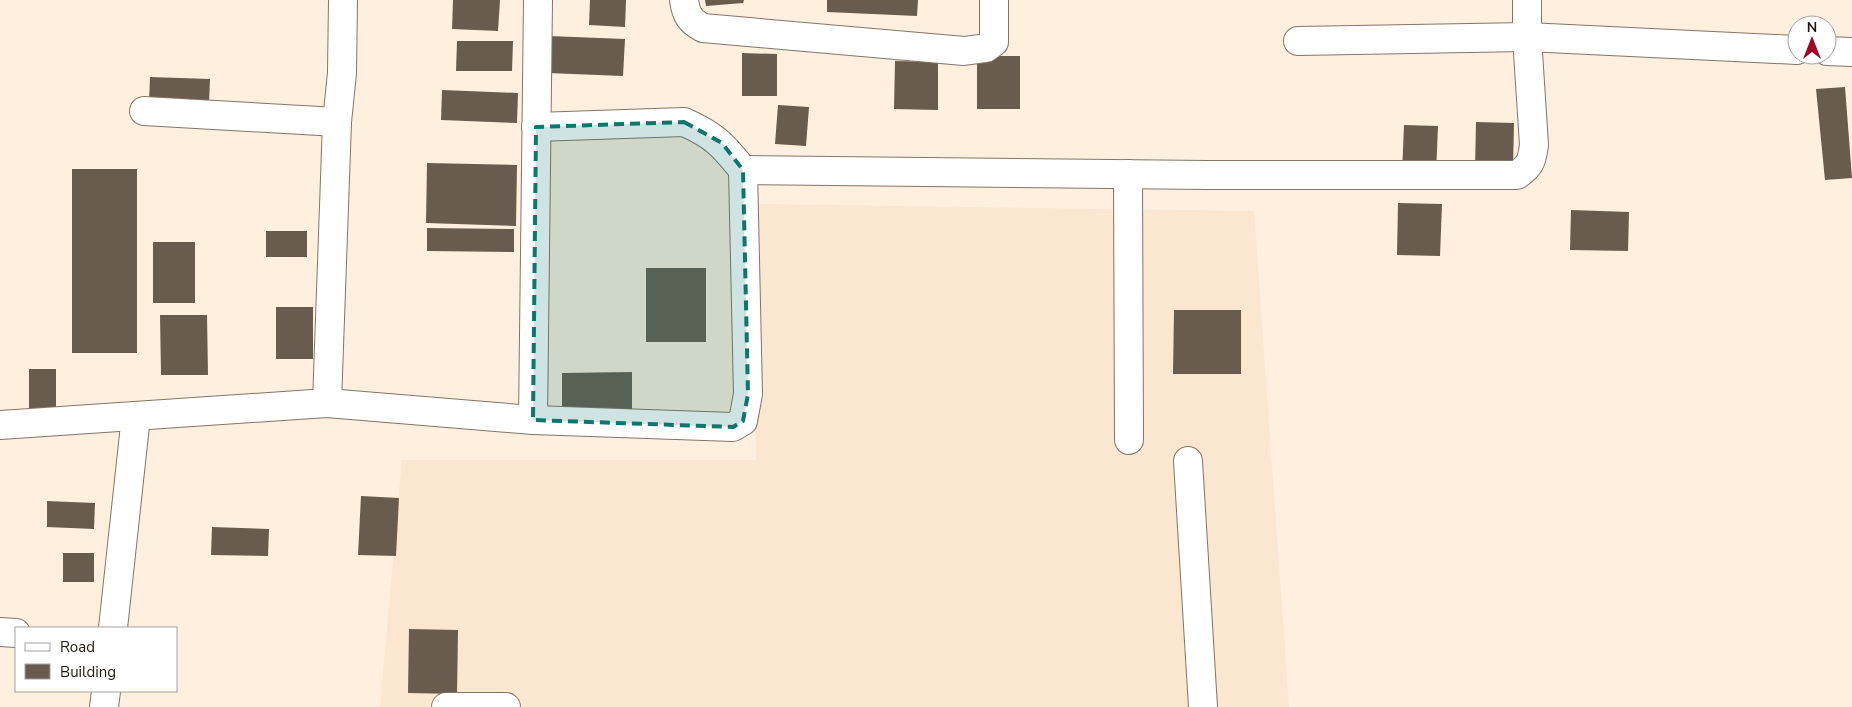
<svg xmlns="http://www.w3.org/2000/svg" width="1852" height="707" viewBox="0 0 1852 707" font-family="'Nunito Sans',sans-serif">
<rect width="100%" height="100%" fill="#ffefdf"/>
<!-- built -->
<path fill="#fbe6cf" d="M754,204L1254,211L1289,707H380L402,460H756Z"/>
<!-- building -->
<g fill="#695c4e">
<path d="M453,0H500L498,31L452,29Z"/>
<path d="M590,0H626L625,27L589,25Z"/>
<path d="M705,0H744L743,3L706,6Z"/>
<path d="M827,0H918L917,16L827,12Z"/>
<path d="M549,36L625,39L623,76L547,73Z"/>
<path d="M457,41H513L512,71H456Z"/>
<path d="M742,53L777,54V96H742Z"/>
<rect x="977" y="56" width="43" height="53"/>
<path d="M895,61L938,62V110L894,109Z"/>
<path d="M150,77L210,79L209,104L149,102Z"/>
<path d="M1845,87L1852,178L1825,180L1816,89Z"/>
<path d="M442,90L518,93L517,123L441,120Z"/>
<path d="M778,105L809,107L806,146L775,144Z"/>
<path d="M1476,122L1514,123L1513,170L1475,169Z"/>
<path d="M1404,125L1438,126L1436,174L1402,173Z"/>
<path d="M427,163L517,165L516,226L426,223Z"/>
<rect x="72" y="169" width="65" height="184"/>
<path d="M1398,203L1442,204L1440,256L1397,255Z"/>
<path d="M1571,210L1629,212L1628,251L1570,250Z"/>
<path d="M427,228L514,229V252L427,251Z"/>
<rect x="266" y="231" width="41" height="26"/>
<rect x="153" y="242" width="42" height="61"/>
<rect x="646" y="268" width="60" height="74"/>
<rect x="276" y="307" width="37" height="52"/>
<path d="M1174,310H1241V374H1173Z"/>
<path d="M160,315H207L208,375H161Z"/>
<rect x="29" y="369" width="27" height="43"/>
<path d="M632,372V420H562V373Z"/>
<path d="M361,496L399,498L396,556L358,555Z"/>
<path d="M47,501L95,503L94,529L47,527Z"/>
<path d="M212,527L269,529L268,556L211,555Z"/>
<rect x="63" y="553" width="31" height="29"/>
<path d="M409,629L458,630L457,694L408,693Z"/>
</g>
<g fill="none" stroke-linecap="round" stroke-linejoin="round">
<defs>
<g id="minor">
<path d="M684,0C686,15 690,21 703,28L964,51L986,48L994,42V0"/>
<path d="M1298,41L1527,37L1797,50"/>
<path d="M1827,51L1852,52"/>
<path d="M144,111L337,122"/>
<path d="M536,127L684,122C714,135 723,145 743,170"/>
<path d="M1128,174L1129,440"/>
<path d="M327,403L337,122L342,73L343,0"/>
<path d="M533,420L538,0"/>
<path d="M0,425L327,403L533,420L733,427L743,421L748,394L743,170L1207,175H1517C1530,166 1532,161 1534,145L1527,37V0"/>
<path d="M1188,461L1203,707"/>
<path d="M113,628L136,416"/>
<path d="M0,632L16,633"/>
<path d="M104,707L106,691"/>
<path d="M446,707H506"/>
</g>
</defs>
<!-- minor casing -->
<use href="#minor" stroke="#837567" stroke-width="30"/>
<!-- minor -->
<use href="#minor" stroke="#fff" stroke-width="28"/>
</g>
<!-- marked area -->
<path fill="#0f766e" fill-opacity="0.2" stroke="#0f766e" stroke-width="4" stroke-dasharray="10 6" stroke-linejoin="round" d="M684,122L722,143L743,170L748,394L743,421L733,427L533,420L536,127Z"/>
<!-- legend -->
<rect x="15" y="627" width="162" height="65" fill="#ffffff" stroke="#a4a2a0"/>
<rect x="25" y="643" width="25" height="8" fill="#ffffff" stroke="#a4a2a0"/>
<text x="60" y="652" font-size="15" fill="#1c1711">Road</text>
<rect x="25" y="664" width="25" height="15" fill="#695c4e" stroke="#a4a2a0"/>
<text x="60" y="677" font-size="15" fill="#1c1711">Building</text>
<!-- north arrow -->
<g transform="translate(1812 40)"><circle r="24" fill="#ffffff" stroke="#a4a2a0"/>
<path d="M0-4L9 19L0 12L-9 19Z" fill="#a20326"/>
<text y="-8" font-size="14" font-weight="bold" text-anchor="middle" fill="#1c1711">N</text>
</g>
</svg>
